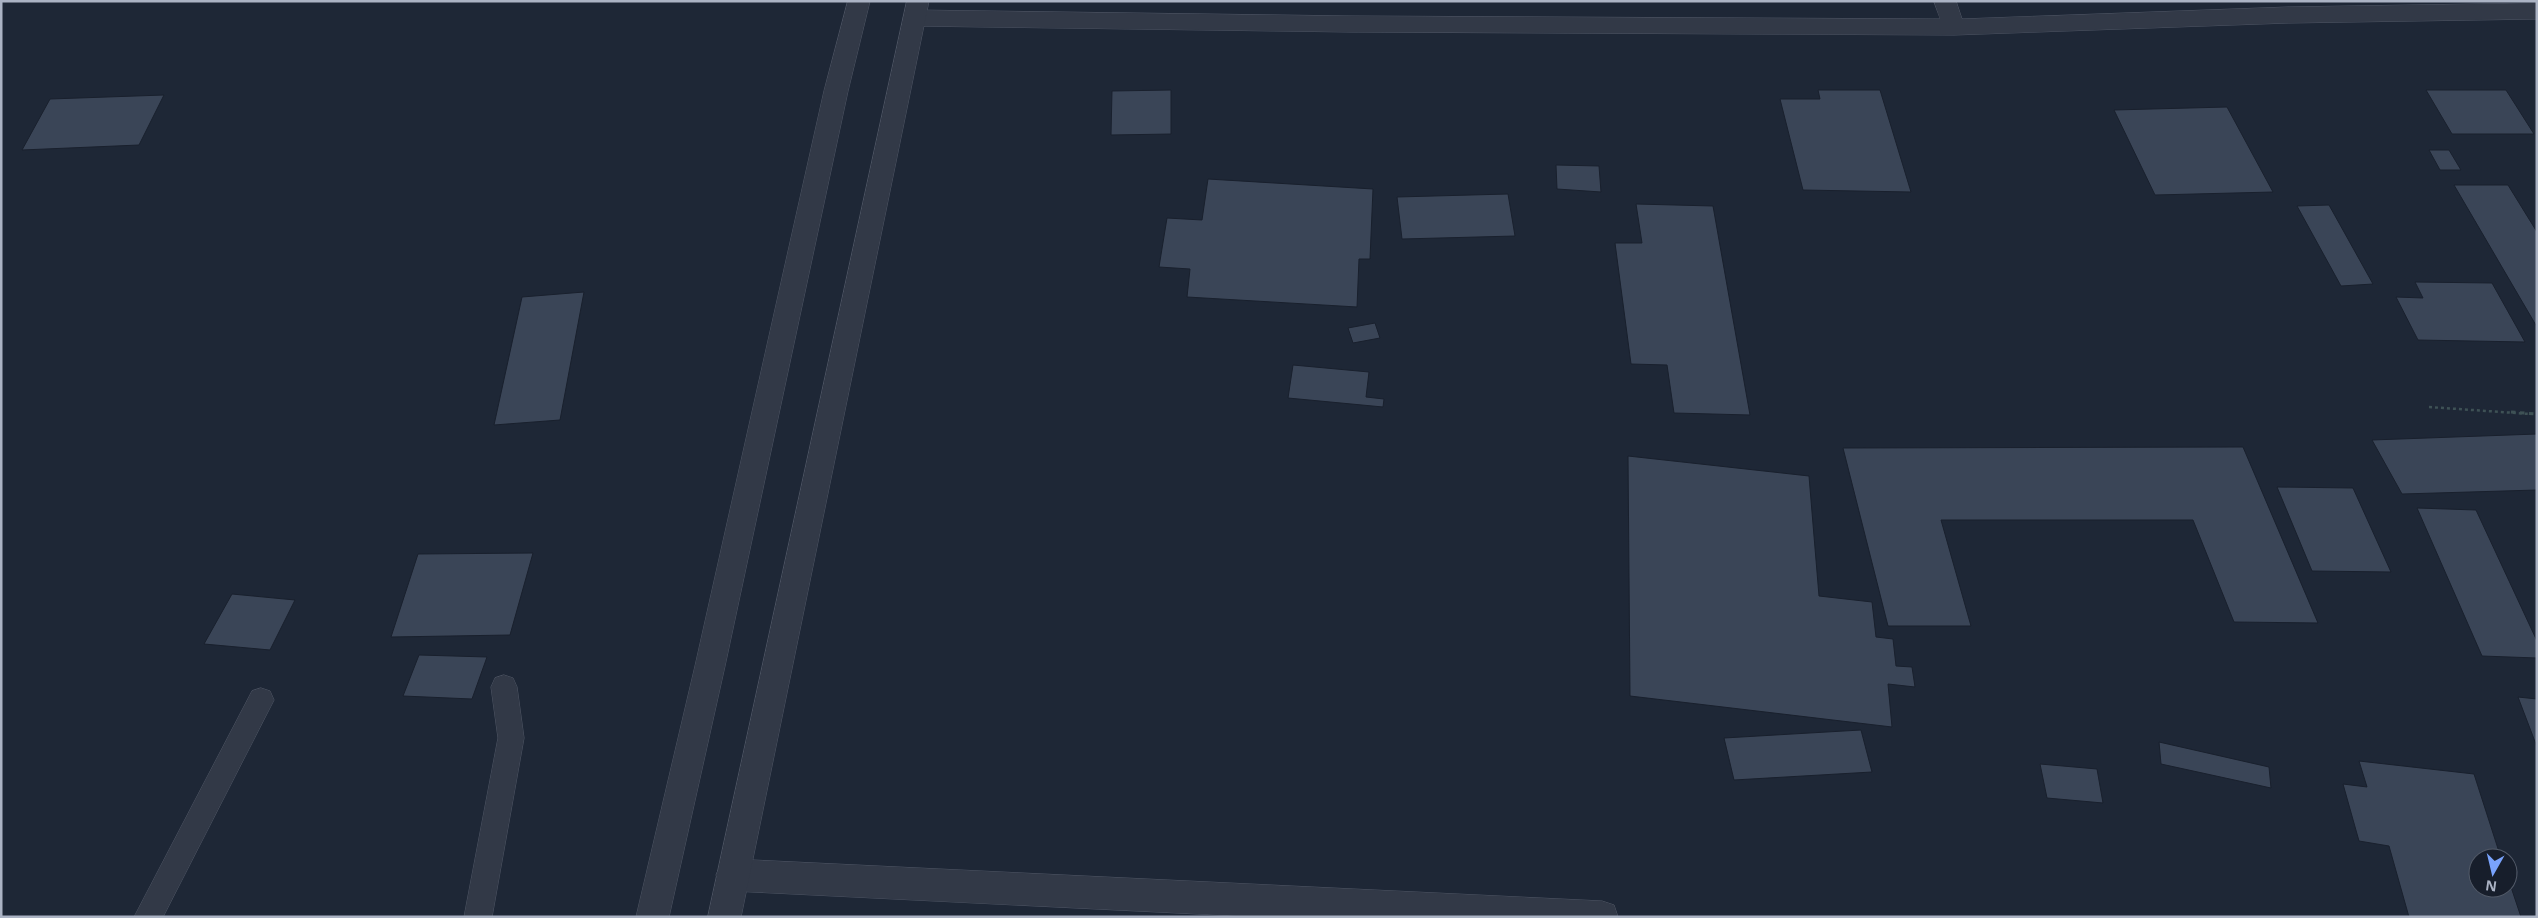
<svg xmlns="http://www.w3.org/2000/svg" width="2538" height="918" viewBox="0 0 2538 918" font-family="'Noto Sans',sans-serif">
<rect width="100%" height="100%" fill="#1e2736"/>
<!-- building -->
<g fill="#3a4557" stroke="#19202d">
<path d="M1171,90V134L1111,135L1112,91Z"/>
<path d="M1818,90H1880L1911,192L1803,190L1780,99H1820Z"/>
<path d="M2426,90H2506L2534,134H2452Z"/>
<path d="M164,95L139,145L22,150L50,99Z"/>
<path d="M2227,107L2273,192L2155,195L2114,110Z"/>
<path d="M2429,150H2449L2461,170H2440Z"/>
<path d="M1556,165L1599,166L1601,192L1557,189Z"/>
<path d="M1208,179L1373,189L1370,259H1359L1357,307L1187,297L1190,269L1159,267L1167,218L1202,220Z"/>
<path d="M2454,185H2508L2537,232V327Z"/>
<path d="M1508,194L1515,236L1402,239L1397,197Z"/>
<path d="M1636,204L1713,206L1750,415L1674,413L1667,365L1631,364L1615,243H1642Z"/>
<path d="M2329,205L2373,284L2341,286L2297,206Z"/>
<path d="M2415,282L2492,283L2525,342L2418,340L2396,297L2423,298Z"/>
<path d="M584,292L560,420L494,425L522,297Z"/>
<path d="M1375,323L1380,338L1353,343L1348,328Z"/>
<path d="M1293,365L1369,372L1366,397L1384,399L1383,407L1288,398Z"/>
<path d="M2537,434V490L2402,494L2372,440Z"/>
<path d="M2243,447L2318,623L2234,622L2193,520H1941L1971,626H1888L1843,448Z"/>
<path d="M1628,456L1809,476L1819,596L1872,602L1876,637L1893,639L1896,666L1912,667L1915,687L1888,684L1892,727L1630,696Z"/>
<path d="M2277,487L2353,488L2391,572L2312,571Z"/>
<path d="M2417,508L2476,510L2537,641V658L2482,656Z"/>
<path d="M533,553L510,635L391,637L418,554Z"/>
<path d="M232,594L295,600L270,650L204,644Z"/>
<path d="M419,655L487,657L472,699L403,696Z"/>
<path d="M2518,697L2537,699V747Z"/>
<path d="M1861,730L1872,772L1734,780L1724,738Z"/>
<path d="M2159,742L2269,767L2271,788L2161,764Z"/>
<path d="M2359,761L2474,774L2501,858H2478V888H2508V878L2521,917H2409L2389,846L2359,841L2343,784L2367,787Z"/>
<path d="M2040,764L2097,769L2103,803L2047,798Z"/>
</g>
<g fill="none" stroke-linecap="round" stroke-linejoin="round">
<defs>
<g id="service">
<path d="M504,675L513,678L517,687L524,738L492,917H464L498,738L491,687L495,678Z"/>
<path d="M261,688L270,691L274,700L163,917H134L252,691Z"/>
</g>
<g id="minor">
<path d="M1934,1H1956L1962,19L2288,7L2537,3V19L2288,23L1954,35L1350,32L914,26L906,23L903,18L906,13L914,10L1350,16L1940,19Z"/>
<path d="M732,859L1602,901L1614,905L1618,917H1258L732,891L721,886L716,875L721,864Z"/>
</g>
<g id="tertiary">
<path d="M848,1H870L848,91L725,666L669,917H636L695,666L824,91Z"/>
<path d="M907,1H929L741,917H708Z"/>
</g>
</defs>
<!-- service casing -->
<use href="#service" stroke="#4f5665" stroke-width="1"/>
<!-- minor casing -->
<use href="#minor" stroke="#4f5665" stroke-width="1"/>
<!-- tertiary casing -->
<use href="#tertiary" stroke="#4f5665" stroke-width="1"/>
<!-- path-far1 -->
<path stroke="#3e5155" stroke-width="2.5" stroke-dasharray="3 3" stroke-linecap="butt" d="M2429,407L2530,414"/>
<!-- path -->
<path stroke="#3e5155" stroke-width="3" stroke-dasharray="4.5 4.5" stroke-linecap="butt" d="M2511,412L2537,414"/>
<!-- service -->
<use href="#service" fill="#323947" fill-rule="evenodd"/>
<!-- minor -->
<use href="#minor" fill="#323947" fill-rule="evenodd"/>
<!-- tertiary -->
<use href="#tertiary" fill="#323947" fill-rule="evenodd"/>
</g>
<!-- border -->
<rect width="2538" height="918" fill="none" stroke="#abb3c4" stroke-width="5"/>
<!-- north arrow -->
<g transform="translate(2493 873) rotate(188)"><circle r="24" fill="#171e2b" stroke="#525a68"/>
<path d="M0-4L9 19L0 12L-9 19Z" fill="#79a3fc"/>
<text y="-8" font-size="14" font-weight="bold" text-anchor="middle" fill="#abb3c4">N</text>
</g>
</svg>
